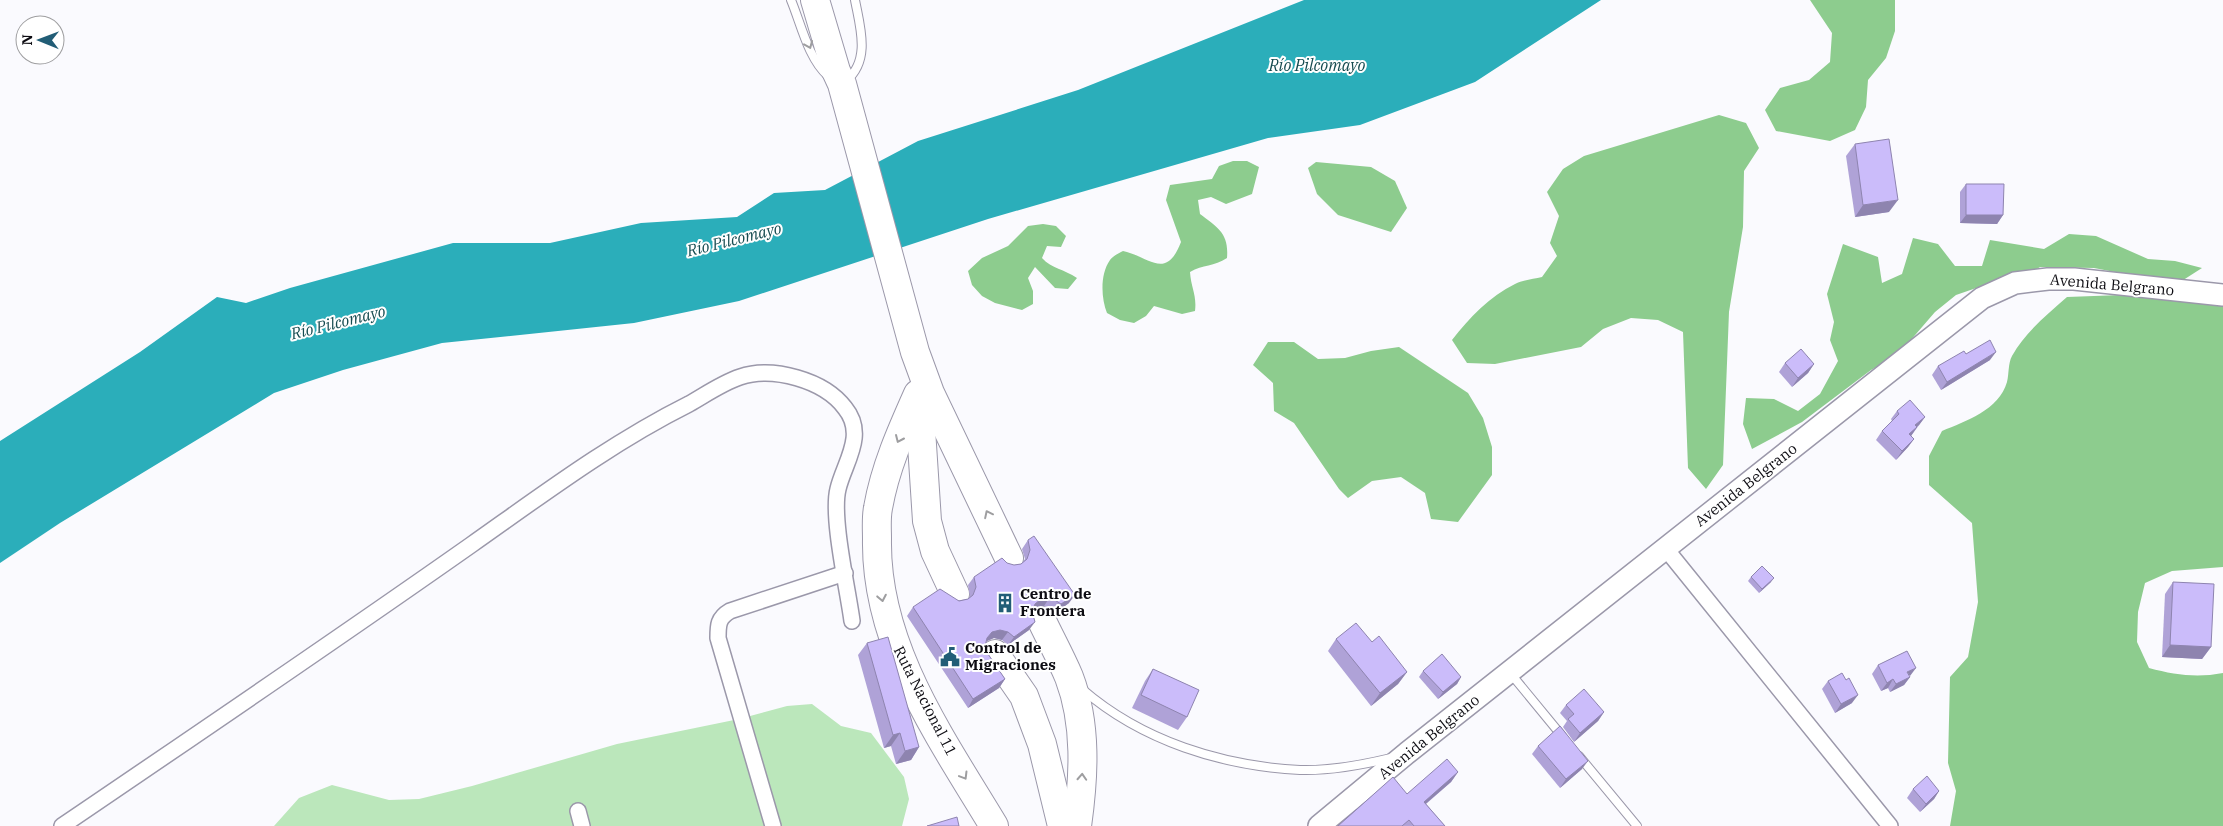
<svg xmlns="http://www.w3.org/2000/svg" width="2223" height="826" viewBox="0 0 2223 826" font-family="'IBM Plex Serif',serif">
<rect width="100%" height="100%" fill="#fafafe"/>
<!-- green -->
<path fill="#bbe7bb" d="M812,704L841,726L871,733L904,777L909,799L902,826H274L299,798L332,785L389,800L419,799L472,786L617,744L739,719L787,706Z"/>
<!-- forest -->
<g fill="#8dcc8e">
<path d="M1810,0H1895V31L1886,58L1868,80L1866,107L1855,130L1830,141L1776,131L1765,110L1780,88L1809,80L1830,62L1832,33Z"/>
<path d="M1719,115L1746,123L1759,148L1744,171L1743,227L1729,312L1723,465L1706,489L1688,468L1683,332L1658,320L1631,318L1603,329L1581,347L1495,364L1467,363L1452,340C1469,318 1490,296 1515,284C1523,280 1533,279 1542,277L1557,256L1550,243L1559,216L1547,192L1563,169L1584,156Z"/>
<path d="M1233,161H1247L1259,167L1252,194L1226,204L1211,197L1198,200L1200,214C1218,228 1229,233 1227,258C1214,267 1203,264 1190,272C1191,288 1197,295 1195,311L1182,314L1154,306L1146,316L1134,323L1120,320L1107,313C1101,298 1100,274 1110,260C1113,256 1119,253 1123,251C1150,257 1166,281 1181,242L1166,200L1170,185L1212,179L1219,166Z"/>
<path d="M1316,162L1371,167L1395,181L1407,208L1391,232L1338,215L1317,194L1308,168Z"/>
<path d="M1043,224L1056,226L1066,236L1061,247L1047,246L1042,258C1052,269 1064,269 1077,278L1068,289L1055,288L1035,267L1028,278L1033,291V304L1022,310L995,303L982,296L972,285L968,271L982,258L1008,246L1028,226Z"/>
<path d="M2069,234L2096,236L2148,259L2175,261L2202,268L2177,284L2094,268L2040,267L2015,283L1985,285L1956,295L1935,312L1897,356L1871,370L1802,422L1752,449L1743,424L1746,398L1774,399L1798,411L1820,394L1838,361L1830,340L1834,322L1827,294L1843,244L1878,257L1882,283L1902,274L1913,238L1938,244L1955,266H1982L1990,240L2044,249Z"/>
<path d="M2148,294L2223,303V567L2172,571L2145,583L2138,612L2137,642L2149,668C2175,675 2197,678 2223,673V826H1950L1956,791L1948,763L1950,677L1968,657L1978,602L1972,523L1929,485V456L1942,431C1966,421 1999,410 2007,382C2009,374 2008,363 2012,356C2025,332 2047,315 2067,297Z"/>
<path d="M1268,342H1294L1318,359L1345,358L1371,351L1399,347L1468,393L1483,418L1492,447V475L1458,522L1431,519L1425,493L1401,477L1372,481L1348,498L1339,489L1294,423L1274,411L1273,383L1253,365Z"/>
</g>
<!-- water -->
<path fill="#2baeba" d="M1304,0H1601L1475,82L1360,125L1268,138L988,219L739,301L634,323L442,343L343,370L274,393L60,523L0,563V441L140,352L217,297L246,303L290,288L453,243H550L641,223L737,217L774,193L825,190L918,141L1078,90Z"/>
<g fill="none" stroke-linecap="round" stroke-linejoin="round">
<defs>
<g id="lane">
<path d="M791,0C801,24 808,58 828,76"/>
<path d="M846,81C871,60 860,27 855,0"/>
<path d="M1511,674L1562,736"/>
<path d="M1082,689C1142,741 1222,766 1300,770C1330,771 1362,765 1391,758"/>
<path d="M1579,756L1637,826"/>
</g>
<g id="street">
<path d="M1666,549L1890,826"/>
<path d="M578,811L582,826"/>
<path d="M62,826C199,733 336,640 471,545C542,495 611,443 689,404C705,395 722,383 740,377C773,366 824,380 845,408C867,435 844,463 838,489C831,517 848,590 852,621"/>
<path d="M773,826L718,638C718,625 718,618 730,611L845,573"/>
</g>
<path id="secondary" d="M1319,826L1407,753L1982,298L2015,283L2048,279H2074L2223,295"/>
<g id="highway">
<path d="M815,0L836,71L842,84L915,352L930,393L1009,558"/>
<path d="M918,394C901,432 885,468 878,508C876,518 877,529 877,539C875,646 941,738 994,826"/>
<path d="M919,399L927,521L935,551L955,594"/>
<path d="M1042,621C1051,640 1061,658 1069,677C1087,724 1084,777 1077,826"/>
<path d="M995,654L1024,696L1042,744L1062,826"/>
</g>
</defs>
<!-- lane casing -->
<use href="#lane" stroke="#9b98aa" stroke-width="10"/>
<!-- street casing -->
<use href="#street" stroke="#9b98aa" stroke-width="18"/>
<!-- secondary casing -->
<use href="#secondary" stroke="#9b98aa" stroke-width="24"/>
<!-- highway casing -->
<use href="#highway" stroke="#9b98aa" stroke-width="30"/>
<!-- lane -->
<use href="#lane" stroke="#fff" stroke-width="8"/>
<!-- street -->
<use href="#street" stroke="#fff" stroke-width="15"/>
<!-- secondary -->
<use href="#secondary" stroke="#fff" stroke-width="21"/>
<!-- highway -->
<use href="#highway" stroke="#fff" stroke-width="28"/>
</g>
<!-- wall -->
<g fill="#afa2d7">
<path d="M1855,144L1889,212L1855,217L1846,156Z"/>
<path d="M1966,184L2003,215L1997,224L1960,223V192Z"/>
<path d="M1966,354L1990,360L1941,390L1932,375L1938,366Z"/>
<path d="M1785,363L1814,364L1808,373L1792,387L1779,372Z"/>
<path d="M1897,411L1925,417L1911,436L1914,439L1908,447L1896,460L1876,440L1882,431L1892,421L1891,419Z"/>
<path d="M1028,540L1069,603L1055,613L1044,606L1035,607L1033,609L1029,630L1008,645L1002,640L994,638L987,641L985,646L988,654L1005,679L999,688L968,708L907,616L913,607L968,599L970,596L968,585L974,577L1014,565L1021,564L1023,562L1025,559L1022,549Z"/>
<path d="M1751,577L1771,582L1759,593L1748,581Z"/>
<path d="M2173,582L2211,647L2202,659L2162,657L2165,594Z"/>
<path d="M1336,639L1372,642L1407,672L1398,684L1371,706L1328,651Z"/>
<path d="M867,643L919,747L911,760L896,764L891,746L884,748L858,655Z"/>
<path d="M1878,665L1909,676L1910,677L1904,685L1890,692L1888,688L1881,691L1872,674Z"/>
<path d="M1153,669L1187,717L1178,730L1132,708L1145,681Z"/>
<path d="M1423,671L1461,677L1457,684L1438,699L1419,677Z"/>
<path d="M1828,681L1852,703L1835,713L1822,689Z"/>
<path d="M1566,705L1604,712L1598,721L1574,742L1563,727L1567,721L1560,713Z"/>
<path d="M1538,746L1582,769L1560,788L1532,754Z"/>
<path d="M1458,772L1451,782L1426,804L1445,826H1338Z"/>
<path d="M1913,789L1939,791L1934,799L1920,812L1907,798Z"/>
</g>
<!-- shaded-wall -->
<g fill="#8e84af">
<path d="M1898,200L1889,212L1855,217L1863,205Z"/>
<path d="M1966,215H2003L1997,224L1960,223Z"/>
<path d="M1996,352L1990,360L1941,390L1947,382Z"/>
<path d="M1814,364L1808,373L1792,387L1798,378Z"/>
<path d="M1925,417L1919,425L1909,433L1915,425Z"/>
<path d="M1917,427L1911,436L1903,443L1909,434Z"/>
<path d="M1914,439L1908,447L1896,460L1902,451Z"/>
<path d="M1774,578L1771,582L1759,593L1762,589Z"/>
<path d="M1075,595L1069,603L1055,613L1061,604Z"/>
<path d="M1050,597L1044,606L1035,607L1029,613L1035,604L1041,599Z"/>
<path d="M1035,622L1029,630L1008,645L1014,637Z"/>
<path d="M1000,630L1008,632L1002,640L994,638L987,641V638L992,632Z"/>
<path d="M2170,645L2211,647L2202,659L2162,657Z"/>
<path d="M1916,668L1910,676L1907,672Z"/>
<path d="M1407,672L1398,684L1371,706L1380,693Z"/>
<path d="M1461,677L1457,684L1438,699L1443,692Z"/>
<path d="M1910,677L1904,685L1890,692L1896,684Z"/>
<path d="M1005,679L999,688L968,708L973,699Z"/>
<path d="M1893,679L1888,688L1881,691L1887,683Z"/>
<path d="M1858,695L1852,703L1835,713L1841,704Z"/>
<path d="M1604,712L1598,721L1574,742L1580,733Z"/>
<path d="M900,733L891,746L884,748L893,735Z"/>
<path d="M919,747L911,760L896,764L905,751Z"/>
<path d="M1588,761L1582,769L1560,788L1566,779Z"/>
<path d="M1458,772L1451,782L1416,812L1424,802Z"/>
<path d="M1939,791L1934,799L1920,812L1926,804Z"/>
</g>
<!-- building -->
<g fill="#cbbcfa" stroke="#8e84af">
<path d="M1889,139L1898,200L1863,205L1855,144Z"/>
<path d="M1966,184H2004L2003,215H1966Z"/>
<path d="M1990,340L1996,352L1947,382L1938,366L1964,351L1966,354Z"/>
<path d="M1801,349L1814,364L1798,378L1785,363Z"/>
<path d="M1910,400L1925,417L1915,425L1917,427L1909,434L1914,439L1902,451L1882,431L1899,414L1897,411Z"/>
<path d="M1034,536L1075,595L1061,604L1050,597L1041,599L1035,604L1032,611L1035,622L1014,637L1008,632L1000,630L992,632L987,638L985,646L988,654L1005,679L973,699L913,607L940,589L959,601L968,599L973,595L976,587L974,577L1002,558L1007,563L1014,565L1021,564L1027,559L1030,550L1028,540Z"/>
<path d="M1762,566L1774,578L1762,589L1751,577Z"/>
<path d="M2173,582L2214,584L2211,647L2170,645Z"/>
<path d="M1356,623L1372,642L1379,636L1407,672L1380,693L1336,639Z"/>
<path d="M888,637L919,747L905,751L900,733L893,735L867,643Z"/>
<path d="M1907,651L1916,668L1907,672L1910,677L1896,684L1893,679L1887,683L1878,665Z"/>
<path d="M1442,654L1461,677L1443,692L1423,671Z"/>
<path d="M1153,669L1199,690L1187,717L1141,695Z"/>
<path d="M1842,673L1846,680L1849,678L1858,695L1841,704L1828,681Z"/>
<path d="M1584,689L1604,712L1580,733L1568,719L1574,714L1566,705Z"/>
<path d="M1560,726L1588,761L1566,779L1538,746Z"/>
<path d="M1447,759L1458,772L1424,802L1445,826H1414L1409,820L1402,826H1338L1393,777L1407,794Z"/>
<path d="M1927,776L1939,791L1926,804L1913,789Z"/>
<path d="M957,817L959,826H927Z"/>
</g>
<!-- one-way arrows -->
<defs><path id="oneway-chevron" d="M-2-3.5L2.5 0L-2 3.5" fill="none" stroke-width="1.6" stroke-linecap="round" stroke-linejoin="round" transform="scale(1.25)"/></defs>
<g stroke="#9e9ea0">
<use href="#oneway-chevron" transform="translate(809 45) rotate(67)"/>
<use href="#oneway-chevron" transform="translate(899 439) rotate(114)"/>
<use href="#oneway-chevron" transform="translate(988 514) rotate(-116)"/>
<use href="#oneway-chevron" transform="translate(882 598) rotate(79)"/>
<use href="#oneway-chevron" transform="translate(964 776) rotate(59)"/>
<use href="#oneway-chevron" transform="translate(1082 777) rotate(-87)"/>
</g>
<!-- icons -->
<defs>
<symbol id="building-bare" viewBox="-9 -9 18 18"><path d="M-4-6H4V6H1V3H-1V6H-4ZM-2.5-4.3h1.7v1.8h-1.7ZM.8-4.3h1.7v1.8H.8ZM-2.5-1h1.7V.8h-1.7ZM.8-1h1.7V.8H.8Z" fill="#225d76" stroke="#fff" stroke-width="2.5" paint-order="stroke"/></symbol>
<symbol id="civic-bare" viewBox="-9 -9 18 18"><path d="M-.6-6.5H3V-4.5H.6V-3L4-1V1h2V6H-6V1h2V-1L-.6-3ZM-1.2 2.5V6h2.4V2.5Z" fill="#225d76" stroke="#fff" stroke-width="2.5" paint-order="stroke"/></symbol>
</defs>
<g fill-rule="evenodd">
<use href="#building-bare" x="991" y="589" width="28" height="28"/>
<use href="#civic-bare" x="936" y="643" width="28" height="28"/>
</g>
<g text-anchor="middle" stroke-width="4" stroke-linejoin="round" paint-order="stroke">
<!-- street labels -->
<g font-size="15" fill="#0d0c12" stroke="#fff">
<text transform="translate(2112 285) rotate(5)" y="5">Avenida Belgrano</text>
<text transform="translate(1746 485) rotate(-38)" y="5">Avenida Belgrano</text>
<text transform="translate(925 701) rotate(63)" y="5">Ruta Nacional 11</text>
<text transform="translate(1429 737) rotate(-39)" y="5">Avenida Belgrano</text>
</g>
<!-- poi labels -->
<g font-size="15" font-weight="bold" fill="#0d0c12" stroke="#fff" text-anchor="start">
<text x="1020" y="599">Centro de<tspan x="1020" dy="17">Frontera</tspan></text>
<text x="965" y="653">Control de<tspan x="965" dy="17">Migraciones</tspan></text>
</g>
<!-- water labels -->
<g font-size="16" font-style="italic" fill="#154b50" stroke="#fff">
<text x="1317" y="71">Río Pilcomayo</text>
<text transform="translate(734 239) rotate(-14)" y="6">Río Pilcomayo</text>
<text transform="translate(338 322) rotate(-14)" y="6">Río Pilcomayo</text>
</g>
</g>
<!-- north arrow -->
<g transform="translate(40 40) rotate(271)"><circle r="24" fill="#ffffff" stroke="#9e9ea0"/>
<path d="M0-4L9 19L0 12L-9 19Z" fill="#225d76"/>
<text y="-8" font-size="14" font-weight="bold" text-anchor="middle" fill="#0d0c12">N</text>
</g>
</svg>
